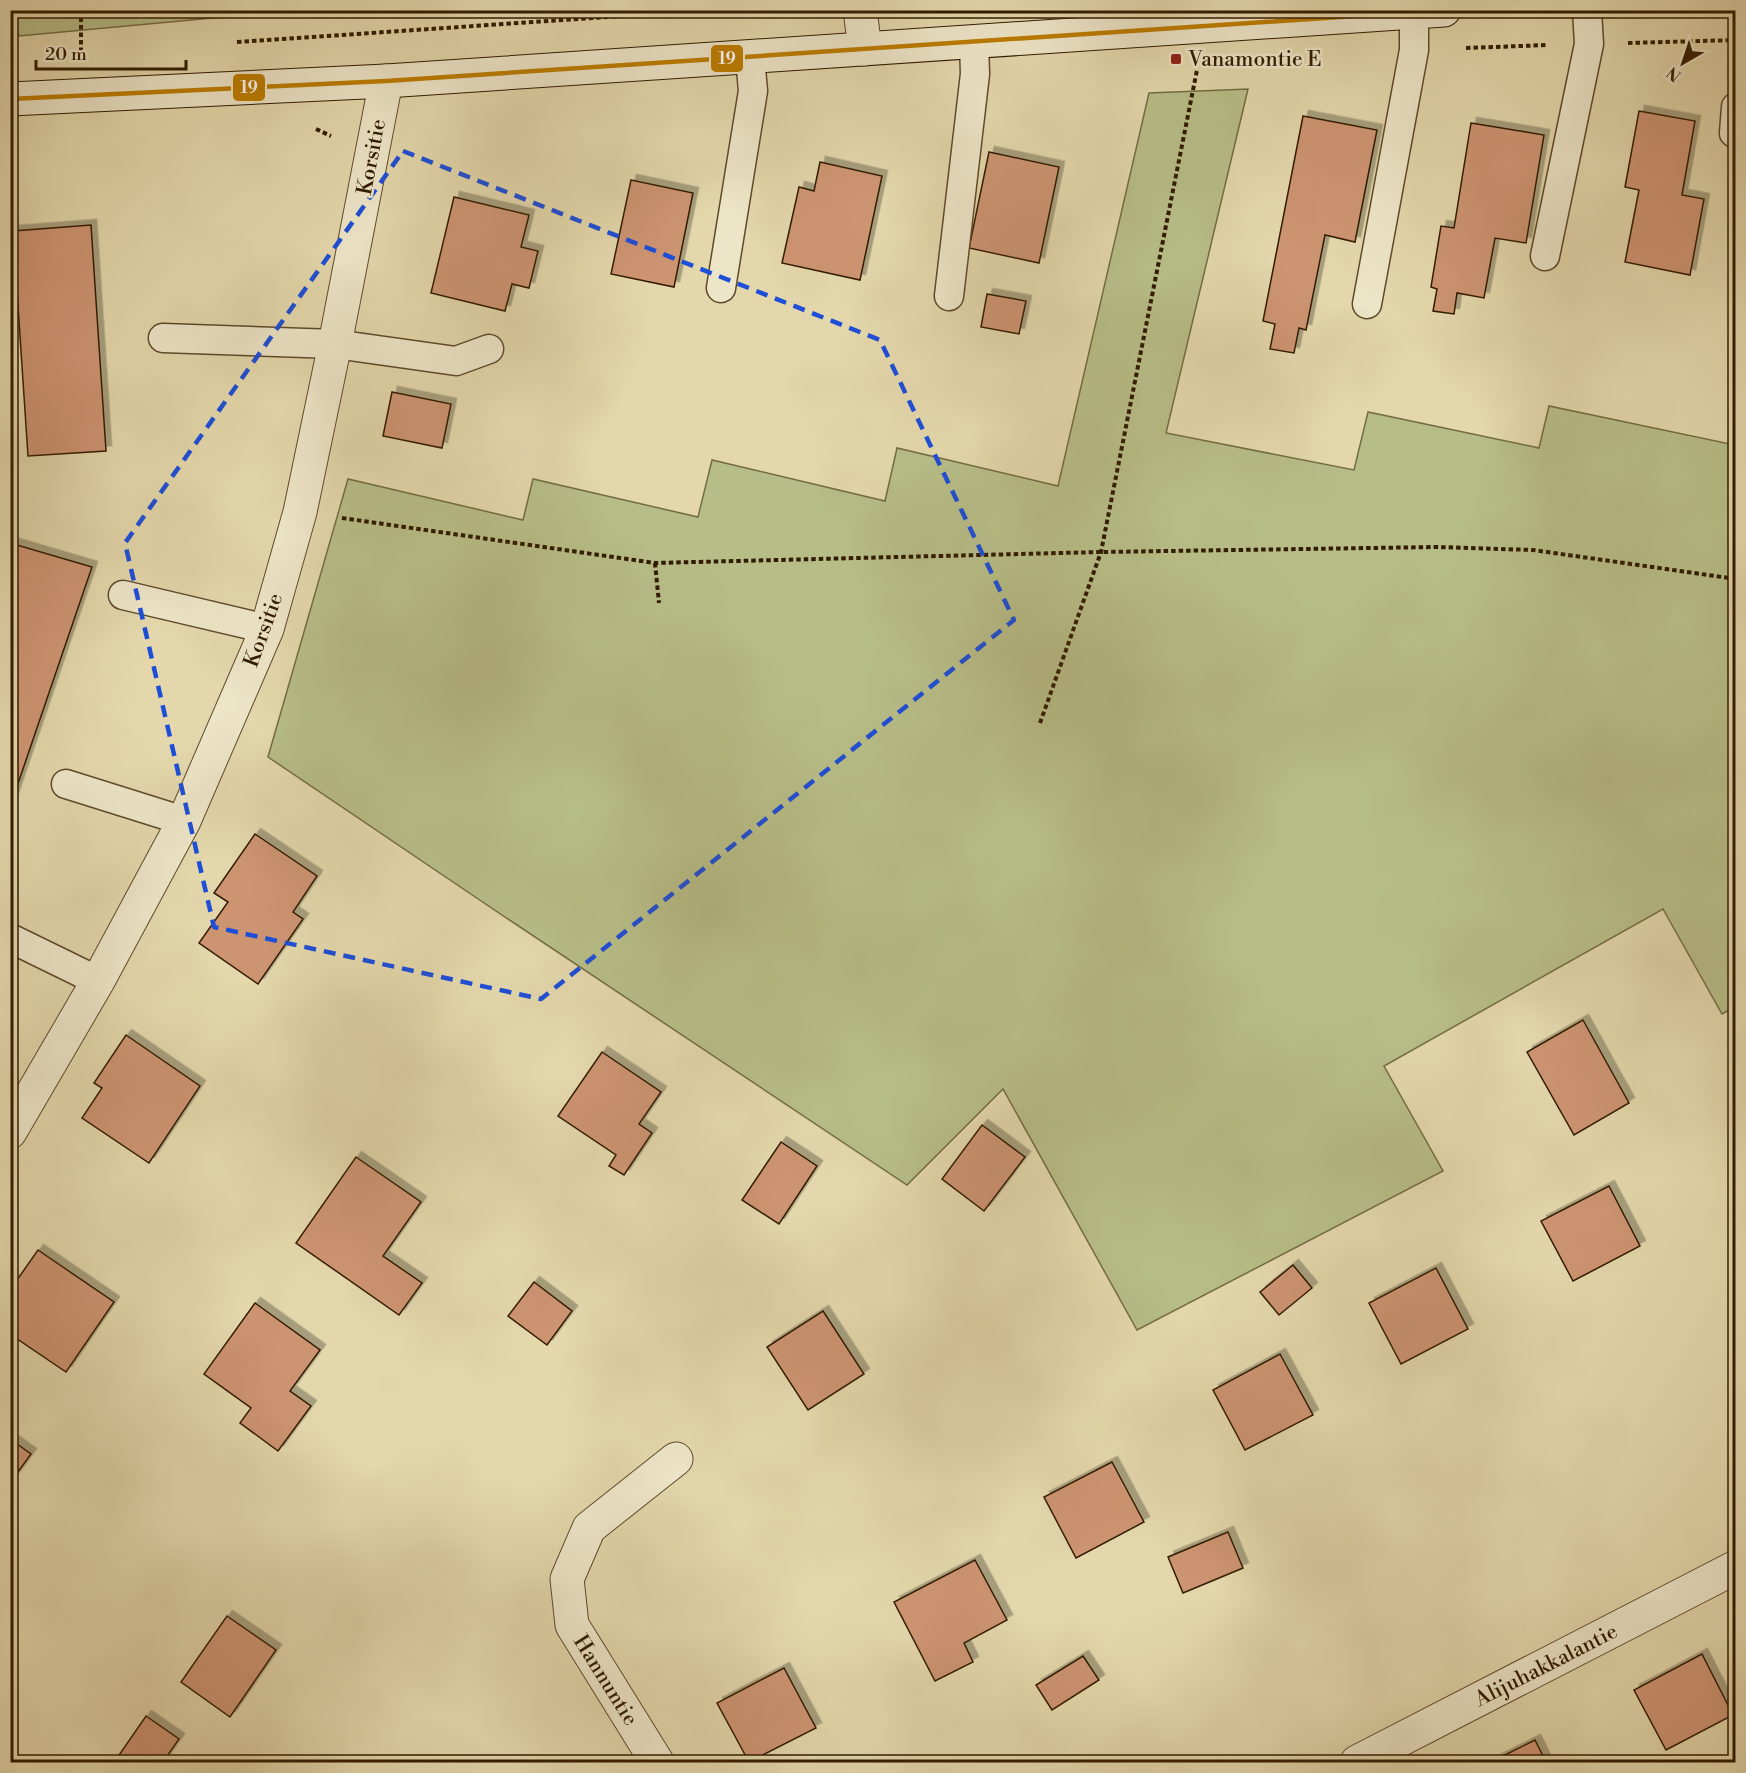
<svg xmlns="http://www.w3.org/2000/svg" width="1746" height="1773" viewBox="0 0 1746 1773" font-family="'Libre Bodoni',serif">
<defs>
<filter id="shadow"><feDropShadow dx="5.5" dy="-5.5" stdDeviation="0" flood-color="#0004"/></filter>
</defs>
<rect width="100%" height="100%" fill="#e3d7ab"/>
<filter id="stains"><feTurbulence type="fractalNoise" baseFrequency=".00333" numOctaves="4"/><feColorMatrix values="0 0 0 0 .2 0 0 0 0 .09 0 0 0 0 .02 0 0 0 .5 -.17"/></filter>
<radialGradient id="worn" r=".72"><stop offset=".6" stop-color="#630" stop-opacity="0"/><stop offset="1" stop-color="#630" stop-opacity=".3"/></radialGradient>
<!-- green -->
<g fill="#b7bd87" stroke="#746c44" stroke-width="1.5">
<path d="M12,10H288V11L19,36Z"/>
<path d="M1248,89L1166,433L1354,470L1368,412L1539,448L1549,406L1735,445V1007L1722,1014L1663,909L1384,1066L1443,1171L1137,1330L1003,1089L907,1185L487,905L268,757L348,479L523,520L533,479L698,517L712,460L885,501L897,448L1058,486L1149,93Z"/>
</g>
<!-- building -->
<g fill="#cd9472" stroke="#321b00" stroke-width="1.5" filter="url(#shadow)">
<path d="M1639,111L1695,121L1682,195L1704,199L1690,275L1625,262L1639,190L1625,187Z"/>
<path d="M1303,116L1377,130L1355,242L1325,235L1306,330L1299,328L1294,353L1270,349L1275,324L1263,321Z"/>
<path d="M1471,123L1544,135L1526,243L1495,238L1484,298L1457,293L1454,314L1433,311L1437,289L1431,287L1441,226L1454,228Z"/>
<path d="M989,152L1059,167L1039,263L969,248Z"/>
<path d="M820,162L882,176L860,280L782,263L799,187L814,191Z"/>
<path d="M631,180L693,193L674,287L611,274Z"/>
<path d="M454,197L529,215L521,247L538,251L529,288L512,284L505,311L431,293Z"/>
<path d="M91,225L106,451L28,456L13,231Z"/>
<path d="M987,294L1026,301L1019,334L981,327Z"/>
<path d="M392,392L451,404L442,448L383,436Z"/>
<path d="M10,543L92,567L10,807Z"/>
<path d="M255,834L317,876L293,912L303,919L258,984L199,943L228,902L214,893Z"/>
<path d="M1583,1020L1629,1103L1574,1135L1527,1052Z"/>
<path d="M126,1035L200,1086L149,1163L82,1118L102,1088L94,1083Z"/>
<path d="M602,1052L661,1092L639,1124L652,1133L624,1175L609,1166L616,1155L558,1116Z"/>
<path d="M982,1125L1025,1157L984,1211L942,1179Z"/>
<path d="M781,1142L817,1166L779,1224L742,1200Z"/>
<path d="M356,1157L421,1202L383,1256L422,1283L399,1315L296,1243Z"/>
<path d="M1609,1186L1640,1246L1573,1281L1541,1221Z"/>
<path d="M38,1250L114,1302L66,1372L10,1334V1290Z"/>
<path d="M1293,1265L1312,1288L1279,1315L1260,1292Z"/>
<path d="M1436,1268L1468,1329L1401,1364L1369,1303Z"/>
<path d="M534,1282L572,1311L547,1345L508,1316Z"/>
<path d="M255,1303L320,1350L290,1391L311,1406L278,1451L240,1423L251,1408L204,1374Z"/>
<path d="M823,1311L864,1374L808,1410L767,1347Z"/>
<path d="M1280,1354L1313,1415L1245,1450L1213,1390Z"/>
<path d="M10,1439L31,1454L10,1483Z"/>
<path d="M1112,1462L1144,1522L1076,1558L1044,1497Z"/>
<path d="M1228,1532L1243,1568L1183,1593L1168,1557Z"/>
<path d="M975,1560L1007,1620L964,1643L973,1662L935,1681L894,1602Z"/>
<path d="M227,1616L276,1650L230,1717L181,1682Z"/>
<path d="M1702,1654L1733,1715L1666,1750L1634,1690Z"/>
<path d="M1083,1656L1099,1680L1052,1710L1036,1685Z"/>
<path d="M784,1668L816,1728L749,1762L717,1703Z"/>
<path d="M146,1716L179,1739L163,1762H117L115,1761Z"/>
<path d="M1535,1740L1546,1762H1491Z"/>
</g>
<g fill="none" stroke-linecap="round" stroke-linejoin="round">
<defs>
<g id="lane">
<path d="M1734,133L1736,107"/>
<path d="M1545,256L1589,44L1587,10"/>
<path d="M721,288L753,91L750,57"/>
<path d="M949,296L975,74L974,42"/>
<path d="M1367,304L1414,50V13"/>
<path d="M163,338L335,344L456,361L489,349"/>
<path d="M123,595L267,629"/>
<path d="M66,784L184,821"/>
<path d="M10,938L98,981"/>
</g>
<g id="street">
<path d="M860,10L865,49"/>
<path d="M10,1132L98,981L184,821L267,629L300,512L335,344L386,81"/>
<path d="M657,1762L572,1625L567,1579L589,1528L676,1459"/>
<path d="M1357,1762L1736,1567"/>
</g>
<path id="secondary" d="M10,99L386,81L1444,10"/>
</defs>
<!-- lane casing -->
<use href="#lane" stroke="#5e4a2b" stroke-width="31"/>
<!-- street casing -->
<use href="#street" stroke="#5e4a2b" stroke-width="35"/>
<!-- secondary casing -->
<use href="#secondary" stroke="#321b00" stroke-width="35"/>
<!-- path -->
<g stroke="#321b00" stroke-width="4" stroke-dasharray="4.5 3" stroke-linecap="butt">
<path d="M81,10V51"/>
<path d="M237,42L712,10"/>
<path d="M1628,43L1736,40"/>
<path d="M1466,48L1548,45"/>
<path d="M316,129L331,136"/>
<path d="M342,518L655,563L1101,552L1437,547L1533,550L1736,579"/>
<path d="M655,563L659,603"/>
<path d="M1040,723L1101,552L1197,70"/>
</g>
<!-- lane -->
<use href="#lane" stroke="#ede5c8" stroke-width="28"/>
<!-- street -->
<use href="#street" stroke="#ede5c8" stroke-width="33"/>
<!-- secondary -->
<use href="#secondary" stroke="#ede5c8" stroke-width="33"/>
<defs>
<path id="bus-1" d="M10,99L386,81L1444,10"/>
</defs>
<!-- bus-1 casing -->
<use href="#bus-1" stroke="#ede5c8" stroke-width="9"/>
<!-- bus-1 -->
<use href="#bus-1" stroke="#bc7c00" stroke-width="4.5"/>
</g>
<!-- marked area -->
<path fill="none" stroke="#1d4ed8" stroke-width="4.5" stroke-dasharray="12 8" stroke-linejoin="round" d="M403,151L880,340L1014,620L541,999L214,927L125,543Z"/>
<!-- markers -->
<rect fill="#8f2418" stroke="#ede5c8" stroke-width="2" x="1170" y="53" width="12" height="12" rx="3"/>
<g text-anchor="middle" stroke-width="5" stroke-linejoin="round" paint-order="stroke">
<!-- poi labels -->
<g font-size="21" fill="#321b00" stroke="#ede5c8" text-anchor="start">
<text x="1188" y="66">Vanamontie E</text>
</g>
<!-- street labels -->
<g font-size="21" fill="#321b00" stroke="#ede5c8">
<text transform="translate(371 157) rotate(-79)" y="7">Korsitie</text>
<text transform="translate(263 630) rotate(-70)" y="7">Korsitie</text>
<text transform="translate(1546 1665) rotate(-27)" y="7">Alijuhakkalantie</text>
<text transform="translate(606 1680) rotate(58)" y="7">Hannuntie</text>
</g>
</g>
<g stroke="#ede5c8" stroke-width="2">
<rect x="710" y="44" width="34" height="29" rx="6" fill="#bc7c00"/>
<rect x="232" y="73" width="34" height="29" rx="6" fill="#bc7c00"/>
</g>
<g font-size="16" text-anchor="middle" font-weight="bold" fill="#fff">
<text x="727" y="64">19</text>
<text x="249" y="93">19</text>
</g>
<!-- margin -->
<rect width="1746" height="1773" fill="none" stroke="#e3d7ab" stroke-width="36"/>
<rect x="12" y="12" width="1722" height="1749" fill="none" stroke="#321b00" stroke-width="3"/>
<rect x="18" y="18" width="1710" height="1737" fill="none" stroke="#321b00" stroke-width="1.5"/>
<!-- north arrow -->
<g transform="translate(1683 63) rotate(219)" stroke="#ede5c8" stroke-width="4.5" paint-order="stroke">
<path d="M0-4.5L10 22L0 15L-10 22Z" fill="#321b00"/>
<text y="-9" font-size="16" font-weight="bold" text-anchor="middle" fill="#321b00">N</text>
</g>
<!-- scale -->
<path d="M36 60v9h150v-9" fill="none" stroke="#321b00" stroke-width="3"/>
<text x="45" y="60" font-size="18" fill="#321b00" stroke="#ede5c8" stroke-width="4.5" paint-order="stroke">20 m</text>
<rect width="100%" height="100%" filter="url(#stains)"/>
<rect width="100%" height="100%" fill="url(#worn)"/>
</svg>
